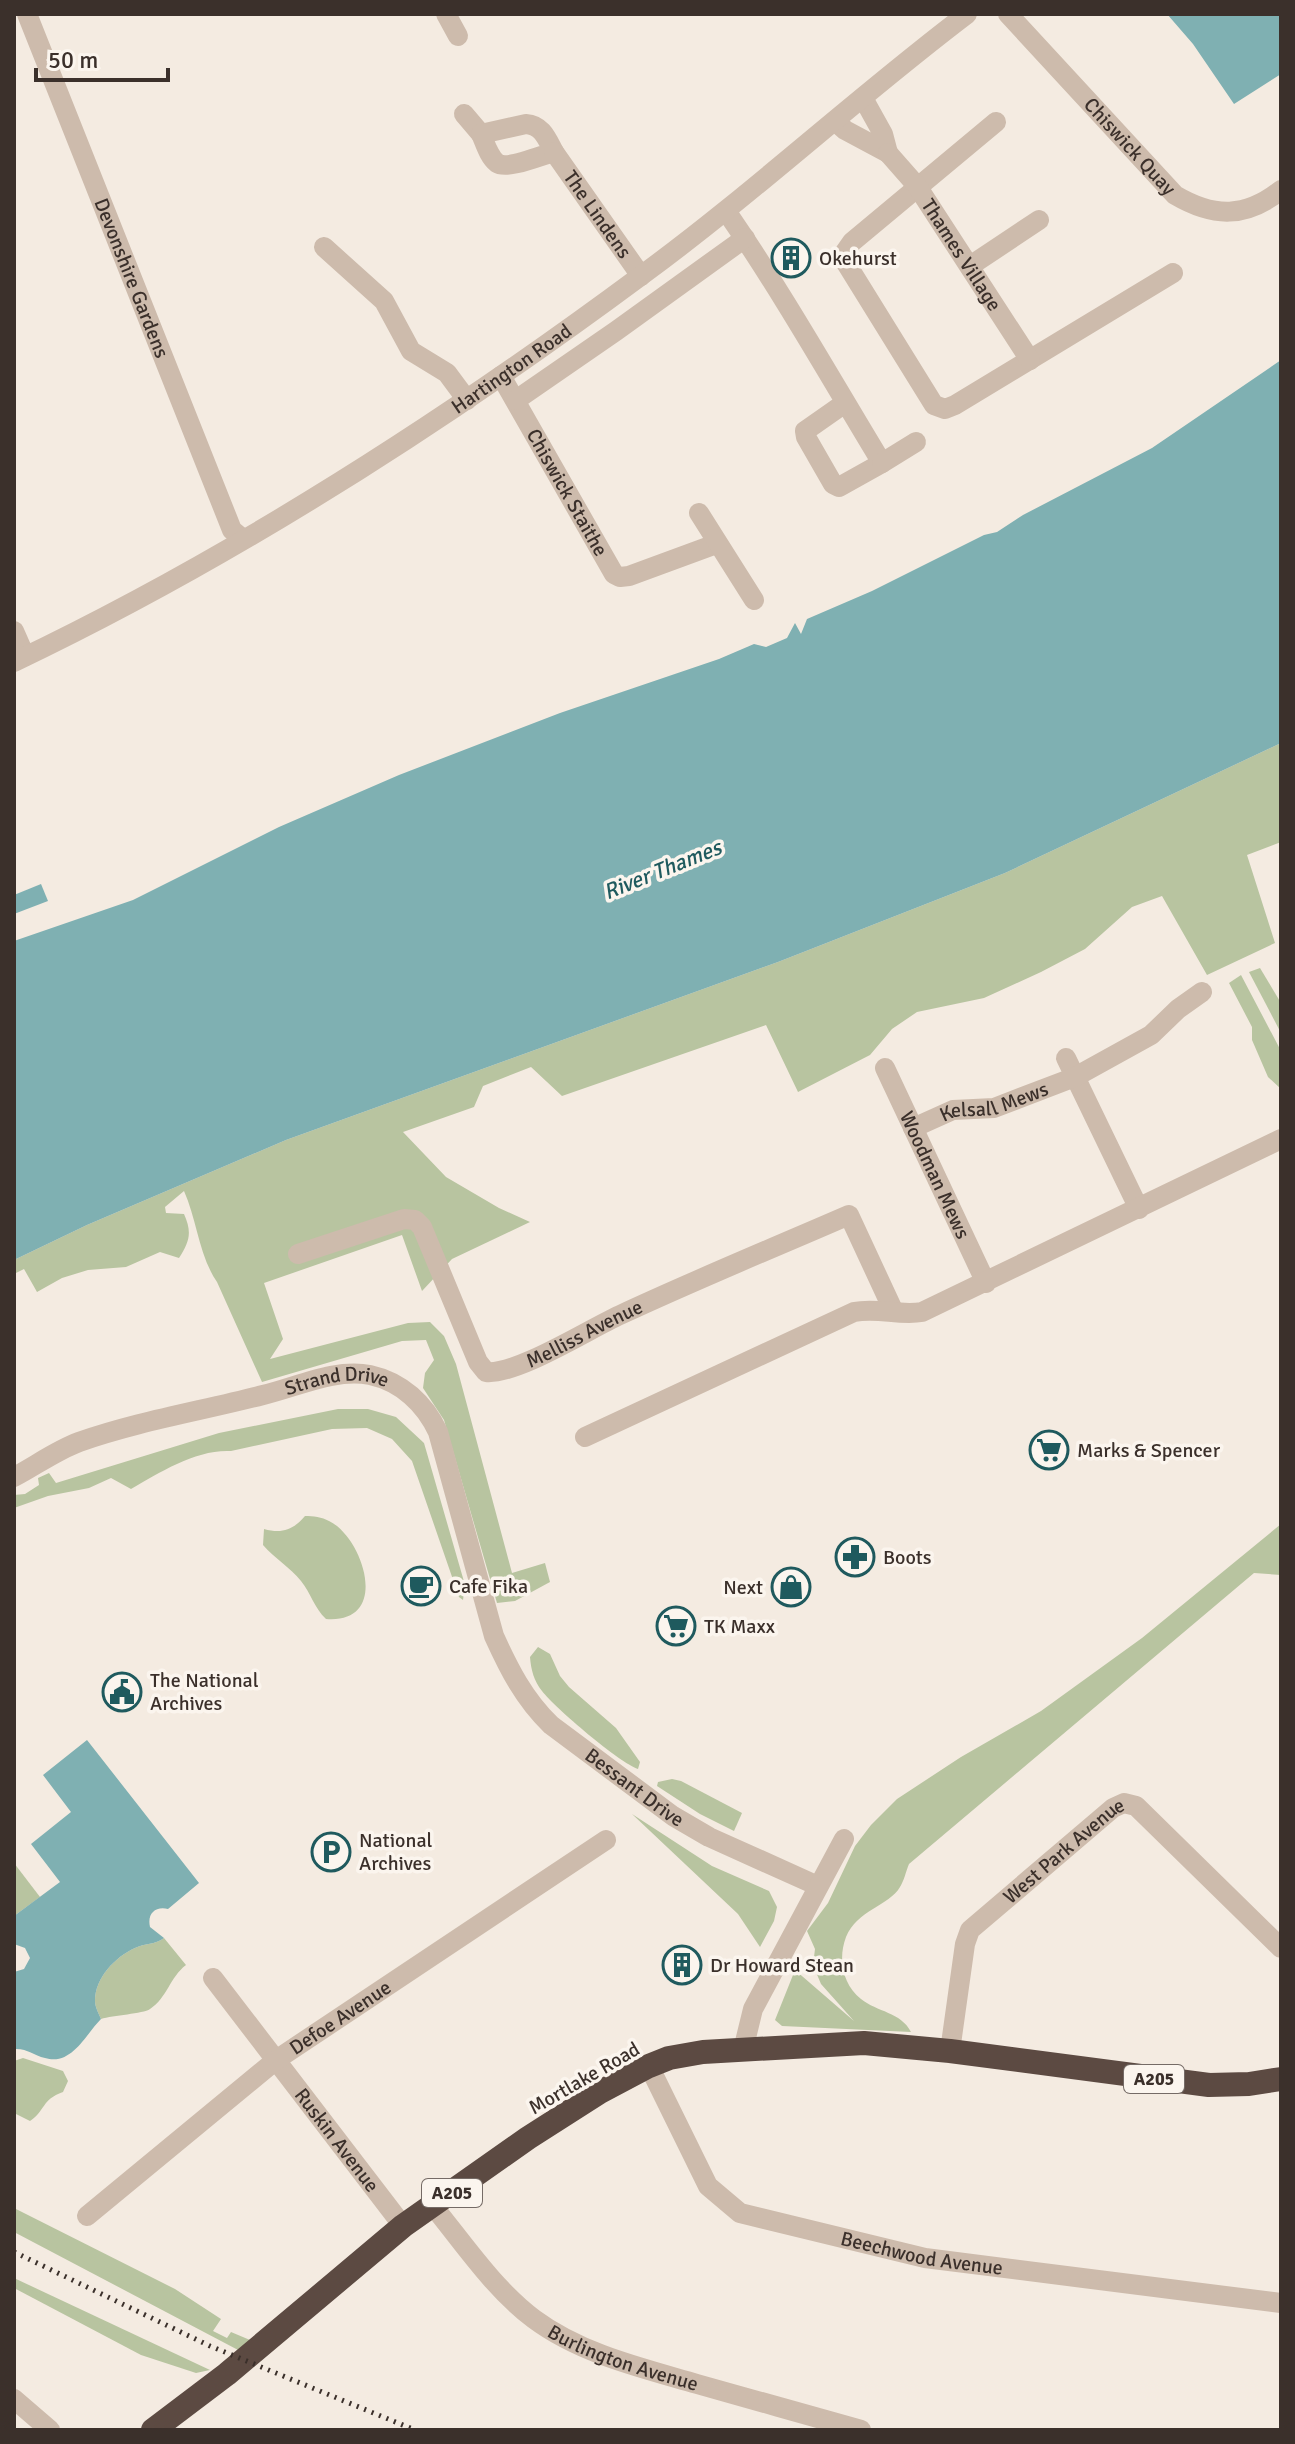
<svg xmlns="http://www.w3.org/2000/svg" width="1295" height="2444" viewBox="0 0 1295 2444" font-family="Signika,sans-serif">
<rect width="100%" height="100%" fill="#f4ebe1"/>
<!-- green -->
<g fill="#b8c4a0">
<path d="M1281,743V842L1247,855L1275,943L1207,975L1162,896L1132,907L1085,949L1041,972L984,998L917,1012L892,1029L870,1055L798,1092L766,1025L562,1096L531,1067L483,1086L474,1107L403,1132L446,1177L499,1208L530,1222L452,1259L422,1291L402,1235L264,1283L283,1339L270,1359L408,1323L430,1322L444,1336L456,1364L512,1573L545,1563L550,1582L515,1601L497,1603L444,1420L423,1388L425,1373L434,1360L426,1340L402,1341L262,1382L217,1282C199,1256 197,1220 184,1191L165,1207L166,1213L184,1214C192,1232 190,1241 179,1258L160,1252L126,1267L88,1270L62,1278L37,1292L24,1269L14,1274V1260L87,1225L286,1140L778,962L1005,873Z"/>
<path d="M1260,968L1281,1003V1033L1249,972Z"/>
<path d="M1241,975L1281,1051V1089L1268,1077L1252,1040V1027L1229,983Z"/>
<path d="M338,1409H368L396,1417L424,1443L465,1585L463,1600L459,1597L412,1461L392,1439L367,1428L332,1429L231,1451C197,1449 160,1472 131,1489L111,1478L89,1488L48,1496L14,1508V1495L25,1494L39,1485L38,1478L49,1473L56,1483L219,1433Z"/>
<path d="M305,1516C313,1516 322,1517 329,1521C363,1537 392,1624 326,1619C314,1608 311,1593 301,1581C290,1567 275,1559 263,1545L264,1529C282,1534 293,1530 305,1516Z"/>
<path d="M1281,1524V1575L1254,1573L909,1864C906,1871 904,1881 900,1887C889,1906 857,1910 846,1937C838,1958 842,1984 861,1999C877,2012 901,2012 911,2032L782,2026L775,2020L795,1970L854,2021L821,1984L813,1965L815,1949L807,1931L828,1903L855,1846L871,1825L897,1799L961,1757L1041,1711L1142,1638Z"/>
<path d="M538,1647L550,1654L560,1676L569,1687L616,1728L640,1762L638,1769C620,1763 555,1708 542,1691C534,1681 531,1670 530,1657Z"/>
<path d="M672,1779L681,1781L742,1813L734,1831L700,1814L657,1786L658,1782Z"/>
<path d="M632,1814L712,1866L769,1891L777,1907L774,1921L760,1947L738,1914Z"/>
<path d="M14,1863L40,1897L14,1916Z"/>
<path d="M164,1938L186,1965C170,1977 167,1998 150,2009C143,2014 113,2015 101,2019C99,2014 95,2007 95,2001C95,1978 115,1957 135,1948C145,1943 155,1945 164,1938Z"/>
<path d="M23,2058L63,2071L68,2081L63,2092C41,2100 46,2110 30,2121L14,2113V2061Z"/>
<path d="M14,2208L175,2289L221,2319L213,2331L227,2338L231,2332L250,2340L240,2351L14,2232Z"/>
<path d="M14,2278L210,2370L196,2373L141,2355L14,2288Z"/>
</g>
<!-- water -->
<g fill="#7fb0b2">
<path d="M1167,14H1281V74L1234,104L1193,44Z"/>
<path d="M1281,360V743L1005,873L778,962L286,1140L87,1225L14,1260V941L133,900L279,827L399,775L560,713L719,659L754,644L766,647L787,638L795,623L801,634L807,619L872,591L984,535L997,532L1023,515L1152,448Z"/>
<path d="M41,884L48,901L14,914V895Z"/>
<path d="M87,1740L199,1883L168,1909C155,1906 147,1914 150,1927L164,1938C155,1945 145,1943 135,1948C115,1957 95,1978 95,2001C95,2007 99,2014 101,2019C85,2035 72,2066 45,2058C33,2055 27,2048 14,2049V1972L24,1969L30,1958L25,1948L14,1944V1916L60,1882L31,1844L71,1812L43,1775Z"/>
</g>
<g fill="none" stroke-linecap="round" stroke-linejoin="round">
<!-- minor -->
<g stroke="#cdbbac" stroke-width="20">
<path id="s1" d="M27,14L232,530L243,539"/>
<path d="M446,14L458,36"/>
<path id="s2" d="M1008,14L1175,195C1214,218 1246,218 1281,190"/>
<path d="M464,114L481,134"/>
<path d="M835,121L845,130L888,153L883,134L863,98"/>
<path d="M996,122L852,242L845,252L846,263L934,405L945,409L955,405L1173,273"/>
<path d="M526,124C542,125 547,139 554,152C542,155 507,170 497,163C489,157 485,143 481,134Z"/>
<path id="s3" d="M554,152L641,276"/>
<path id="s4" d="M888,153L917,186L1030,360"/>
<path d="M726,211C782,292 831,379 882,463L839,487L833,484L806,437L805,431L845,403"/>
<path d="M324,247L384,301L411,351L447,373L467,400"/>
<path d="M970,266L1039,220"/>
<path id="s5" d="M501,376L614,574L620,577L629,576L716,544"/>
<path d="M516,400L616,331L745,238"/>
<path d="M882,463L916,442"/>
<path d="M699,513L754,600"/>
<path d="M14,631L25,656"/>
<path id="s6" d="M14,662C236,556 444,422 642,275C754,193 856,98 967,14"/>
<path d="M1066,1058L1139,1209"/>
<path id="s7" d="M885,1068L986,1283"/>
<path id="s8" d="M913,1128L953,1110L994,1108L1075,1077L1151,1035L1178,1009L1202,992"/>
<path id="s9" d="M298,1254L404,1219L415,1220L422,1227L478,1362L486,1372C517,1375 589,1329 620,1315C695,1280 773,1248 849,1215L894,1312"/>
<path d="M585,1437L854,1312C877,1307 899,1316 922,1312L1281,1139"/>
<path id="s10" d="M14,1477C35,1466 57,1450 79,1442C139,1421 201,1411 263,1395C297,1387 335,1368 370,1375C402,1382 425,1404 438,1432L494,1636C509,1669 524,1699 551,1725L673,1816L709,1837L818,1886"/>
<path id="s11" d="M213,1978L403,2226"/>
<path d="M743,2050L753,2009L844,1839"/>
<path id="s12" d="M950,2051L965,1944L970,1930L1113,1808L1124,1803L1136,1806L1281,1948"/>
<path id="s13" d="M649,2066L708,2186L740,2213L925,2258L1281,2303"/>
<path id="s14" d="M433,2206C464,2244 494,2289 534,2319C581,2354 642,2368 697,2384C752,2399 806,2415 861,2430"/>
<path id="s15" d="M87,2216L276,2060L606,1840"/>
<path d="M14,2399L50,2430"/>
</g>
<!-- highway -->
<path stroke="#5c4a42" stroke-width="24" d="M153,2430L227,2374L403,2226L528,2138L600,2092L649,2066L669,2058L703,2052L864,2043L950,2051L1209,2085L1249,2084L1281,2079"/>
<!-- rail -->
<path stroke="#3b302b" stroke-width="5" stroke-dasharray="2 6" stroke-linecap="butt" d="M14,2252L210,2346L415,2430"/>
</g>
<!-- icons -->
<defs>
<symbol id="building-ring" viewBox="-11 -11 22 22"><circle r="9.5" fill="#fbf5ee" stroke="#1f5a5e" stroke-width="1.5"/><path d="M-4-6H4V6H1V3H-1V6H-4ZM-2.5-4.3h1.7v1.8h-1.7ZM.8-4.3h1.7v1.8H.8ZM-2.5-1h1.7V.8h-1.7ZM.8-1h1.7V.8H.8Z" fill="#1f5a5e"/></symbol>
<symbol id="supermarket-ring" viewBox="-11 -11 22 22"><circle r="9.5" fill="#fbf5ee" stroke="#1f5a5e" stroke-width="1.5"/><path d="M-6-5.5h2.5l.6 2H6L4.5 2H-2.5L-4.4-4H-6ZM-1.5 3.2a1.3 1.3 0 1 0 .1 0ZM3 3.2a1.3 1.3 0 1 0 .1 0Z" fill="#1f5a5e"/></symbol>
<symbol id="pharmacy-ring" viewBox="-11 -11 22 22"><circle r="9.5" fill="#fbf5ee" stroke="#1f5a5e" stroke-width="1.5"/><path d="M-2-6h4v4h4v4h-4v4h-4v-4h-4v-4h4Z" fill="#1f5a5e"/></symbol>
<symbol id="cafe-ring" viewBox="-11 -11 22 22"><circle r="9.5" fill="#fbf5ee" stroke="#1f5a5e" stroke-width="1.5"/><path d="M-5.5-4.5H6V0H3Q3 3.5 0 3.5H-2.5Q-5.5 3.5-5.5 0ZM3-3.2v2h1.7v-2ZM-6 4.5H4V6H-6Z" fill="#1f5a5e"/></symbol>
<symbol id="shop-ring" viewBox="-11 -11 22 22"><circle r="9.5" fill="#fbf5ee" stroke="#1f5a5e" stroke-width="1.5"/><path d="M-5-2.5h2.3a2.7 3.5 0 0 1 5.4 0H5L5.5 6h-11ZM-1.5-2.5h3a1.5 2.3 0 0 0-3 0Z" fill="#1f5a5e"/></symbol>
<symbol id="civic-ring" viewBox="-11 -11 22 22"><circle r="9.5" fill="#fbf5ee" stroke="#1f5a5e" stroke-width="1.5"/><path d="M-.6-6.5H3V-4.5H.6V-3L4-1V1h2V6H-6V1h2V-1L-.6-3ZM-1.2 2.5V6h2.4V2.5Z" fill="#1f5a5e"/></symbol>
<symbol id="parking-ring" viewBox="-11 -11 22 22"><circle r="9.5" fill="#fbf5ee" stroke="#1f5a5e" stroke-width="1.5"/><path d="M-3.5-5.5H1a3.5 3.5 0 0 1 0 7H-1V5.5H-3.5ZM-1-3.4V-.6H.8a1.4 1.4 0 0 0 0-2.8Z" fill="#1f5a5e"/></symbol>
</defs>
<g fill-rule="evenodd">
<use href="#building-ring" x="769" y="236" width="44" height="44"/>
<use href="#supermarket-ring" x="1027" y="1428" width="44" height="44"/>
<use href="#pharmacy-ring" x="833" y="1535" width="44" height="44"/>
<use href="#cafe-ring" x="399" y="1564" width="44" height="44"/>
<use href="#shop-ring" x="769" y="1565" width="44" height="44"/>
<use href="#supermarket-ring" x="654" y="1604" width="44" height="44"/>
<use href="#civic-ring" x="100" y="1670" width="44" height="44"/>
<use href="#parking-ring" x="309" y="1830" width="44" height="44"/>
<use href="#building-ring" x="660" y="1943" width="44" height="44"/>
</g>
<g text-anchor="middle" stroke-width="7" stroke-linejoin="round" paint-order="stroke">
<!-- shield labels -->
<g fill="#fbf5ee" stroke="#756b66" stroke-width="2">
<rect x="1124" y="2065" width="60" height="28" rx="6"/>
<rect x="422" y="2179" width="60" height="28" rx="6"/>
</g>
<g font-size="18" font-weight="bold" fill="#3b302b">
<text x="1154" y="2085">A205</text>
<text x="452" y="2199">A205</text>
</g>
<!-- street labels -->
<g font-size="20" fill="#3b302b" stroke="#fbf5ee">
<text dy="7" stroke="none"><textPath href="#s2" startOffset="180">Chiswick Quay</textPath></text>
<text dy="7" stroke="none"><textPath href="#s3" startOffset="76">The Lindens</textPath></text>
<text dy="7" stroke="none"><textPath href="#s4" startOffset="126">Thames Village</textPath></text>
<text dy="7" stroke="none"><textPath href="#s1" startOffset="284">Devonshire Gardens</textPath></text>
<text dy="7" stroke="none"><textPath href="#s6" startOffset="578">Hartington Road</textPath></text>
<text dy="7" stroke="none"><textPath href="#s5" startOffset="134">Chiswick Staithe</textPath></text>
<text dy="7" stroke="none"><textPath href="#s8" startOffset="86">Kelsall Mews</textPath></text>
<text dy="7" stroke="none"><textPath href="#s7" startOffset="118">Woodman Mews</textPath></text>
<text dy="7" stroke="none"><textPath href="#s9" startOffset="398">Melliss Avenue</textPath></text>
<text dy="7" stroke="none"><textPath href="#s10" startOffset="340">Strand Drive</textPath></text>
<text dy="7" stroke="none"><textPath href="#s10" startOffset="888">Bessant Drive</textPath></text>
<text dy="7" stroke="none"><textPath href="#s12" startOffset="246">West Park Avenue</textPath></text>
<text dy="7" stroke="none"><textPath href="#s15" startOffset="322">Defoe Avenue</textPath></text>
<text transform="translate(584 2078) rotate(-30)" y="7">Mortlake Road</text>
<text dy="7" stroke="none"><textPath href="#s11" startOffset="204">Ruskin Avenue</textPath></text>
<text dy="7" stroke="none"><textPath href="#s13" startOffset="362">Beechwood Avenue</textPath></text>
<text dy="7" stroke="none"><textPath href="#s14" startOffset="250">Burlington Avenue</textPath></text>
</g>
<!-- poi labels -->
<g font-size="20" fill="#3b302b" stroke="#fbf5ee" text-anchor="start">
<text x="819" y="265">Okehurst</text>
<text x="1077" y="1457">Marks &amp; Spencer</text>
<text x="883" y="1564">Boots</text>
<text x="449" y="1593">Cafe Fika</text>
<text x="763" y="1594" text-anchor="end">Next</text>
<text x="704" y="1633">TK Maxx</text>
<text x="150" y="1687">The National<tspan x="150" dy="23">Archives</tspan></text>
<text x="359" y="1847">National<tspan x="359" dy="23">Archives</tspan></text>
<text x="710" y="1972">Dr Howard Stean</text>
</g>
<!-- water labels -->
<g font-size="22" font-style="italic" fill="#1f5a5e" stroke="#fbf5ee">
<text transform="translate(662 869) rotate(-22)" y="8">River Thames</text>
</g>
</g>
<!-- border -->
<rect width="1295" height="2444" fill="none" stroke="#3b302b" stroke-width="32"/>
<!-- scale -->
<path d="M36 68v12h132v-12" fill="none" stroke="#3b302b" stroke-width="4"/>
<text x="48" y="68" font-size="24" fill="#3b302b" stroke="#fbf5ee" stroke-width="6" paint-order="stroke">50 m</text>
</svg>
